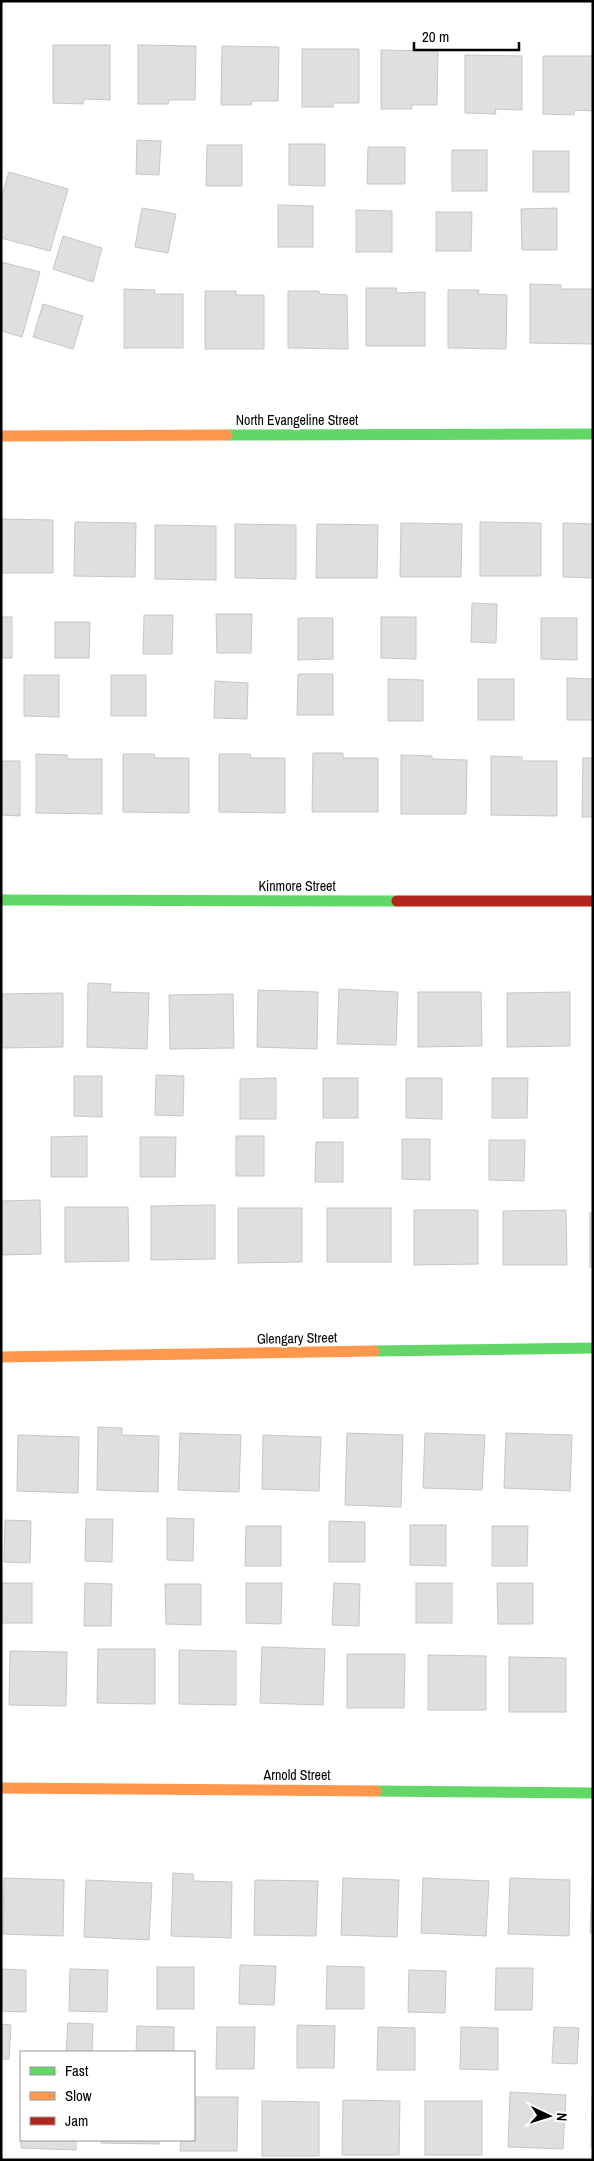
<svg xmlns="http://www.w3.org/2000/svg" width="594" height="2161" viewBox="0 0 594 2161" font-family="'Archivo Narrow',sans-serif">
<rect width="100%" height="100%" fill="#fff"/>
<!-- building -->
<g fill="#dfdfdf" stroke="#c6c6c6">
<path d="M53,45H110V100L84,99L83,104L53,103Z"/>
<path d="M138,45L196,46L195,100H169L168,104H138Z"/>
<path d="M222,46L279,47L278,101H252L251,105H221Z"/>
<path d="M302,49H359V103H333V107H302Z"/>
<path d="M381,50L438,51L437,105H411L412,109H381Z"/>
<path d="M465,55L522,56V110L495,109L496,114L465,113Z"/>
<path d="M543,56H593V111L574,110V115L543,114Z"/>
<path d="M137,140L161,141L159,175L136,174Z"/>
<path d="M289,144H325V186L289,185Z"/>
<path d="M207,145H242V186H206Z"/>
<path d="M368,147H405V184H367Z"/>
<rect x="452" y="150" width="35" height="41"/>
<rect x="533" y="151" width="36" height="41"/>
<path d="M9,172L68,189L50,251L1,238V199Z"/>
<path d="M278,205L313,206V247H278Z"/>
<path d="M142,208L176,214L168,253L135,247Z"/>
<path d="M557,208V250H522L521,209Z"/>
<path d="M356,210L392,211V252H356Z"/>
<path d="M436,212H472L471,251H436Z"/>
<path d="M63,236L102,248L93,282L53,269Z"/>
<path d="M1,262L40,272L22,337L1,331Z"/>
<path d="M530,284L561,285V289H593V344L530,343Z"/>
<path d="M366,288H397L396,293L425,292V346H366Z"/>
<path d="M124,289L155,290L154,294H183V348H124Z"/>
<path d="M448,290H479L478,294L507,295L506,349L448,348Z"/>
<path d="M205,291H236V295H264V349H205Z"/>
<path d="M288,291H319L320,294L347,295L348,349L288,348Z"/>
<path d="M43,304L83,316L73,349L33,337Z"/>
<path d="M1,519L53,520V573H1Z"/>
<path d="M75,522L136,523L135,577L74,576Z"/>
<path d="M480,522L541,523V576H480Z"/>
<path d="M401,523L462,524L461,577H400Z"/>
<path d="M563,523L593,524V578L563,577Z"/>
<path d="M235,524L296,525V579L235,578Z"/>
<path d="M317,524L378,525L377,578H316Z"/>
<path d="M155,525L216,526V580L155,579Z"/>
<path d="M472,603L497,604L496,643L471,642Z"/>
<path d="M216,614H252L251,653H217Z"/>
<path d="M144,615H173L172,654H143Z"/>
<rect x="1" y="617" width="11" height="41"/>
<path d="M381,617H416V659L381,658Z"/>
<path d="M298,618H333V659L298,660Z"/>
<path d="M541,618H577V660L541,659Z"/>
<path d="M55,622H90L89,658H55Z"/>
<path d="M298,674H333V715H297Z"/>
<path d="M24,675H59V717L24,716Z"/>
<rect x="111" y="675" width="35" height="41"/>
<path d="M567,678L593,679V720H567Z"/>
<path d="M388,679L423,680V721H388Z"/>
<rect x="478" y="679" width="36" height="41"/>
<path d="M215,681L248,683L247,719L214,718Z"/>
<path d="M313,753H343V758H378V812H312Z"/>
<path d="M36,754L67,755V759H102V814L36,813Z"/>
<path d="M123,754H154L155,758H189V813L123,812Z"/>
<path d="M219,754H250L251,758H285V813L219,812Z"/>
<path d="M401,755L432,756V759L467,760L466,814H401Z"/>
<path d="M491,756L522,757V761H557V816L491,815Z"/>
<path d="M583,758H593V817H582Z"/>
<path d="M1,761H20V816L1,815Z"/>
<path d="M88,983L111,984L110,992L149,993L147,1049L87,1047Z"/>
<path d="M339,989L398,992L396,1045L337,1044Z"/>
<path d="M258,990L318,992L317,1049L257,1047Z"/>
<path d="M418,992H481L482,1046L418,1047Z"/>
<path d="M570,992V1046L507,1047V993Z"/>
<path d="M63,993V1047L1,1048V994Z"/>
<path d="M233,994L234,1048L170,1049L169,995Z"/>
<path d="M156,1075L184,1076L183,1116L155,1115Z"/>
<path d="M74,1076H102V1117L74,1116Z"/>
<path d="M276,1078V1119H240V1079Z"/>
<rect x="323" y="1078" width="35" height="40"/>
<path d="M406,1078H442V1119L406,1118Z"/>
<path d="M492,1078H528L527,1118H492Z"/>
<path d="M87,1136V1177H51V1137Z"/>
<rect x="236" y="1136" width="28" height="40"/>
<path d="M140,1137H176L175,1177H140Z"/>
<path d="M402,1139H430V1180L402,1179Z"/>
<path d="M489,1140H525L524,1181L489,1180Z"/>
<path d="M316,1142H343V1182H315Z"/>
<path d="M40,1200L41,1254L1,1255V1201Z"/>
<path d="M215,1205V1259L151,1260V1206Z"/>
<path d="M65,1207H128L129,1261L65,1262Z"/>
<path d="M238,1208H302V1262L238,1263Z"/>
<rect x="327" y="1208" width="64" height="54"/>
<path d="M414,1210H478V1264L414,1265Z"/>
<path d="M566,1210L567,1265H503V1211Z"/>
<rect x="590" y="1213" width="3" height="54"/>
<path d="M98,1427L122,1428V1435L159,1436L158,1492L97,1490Z"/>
<path d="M180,1433L241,1435L239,1492L178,1490Z"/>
<path d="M347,1433L403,1435L401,1507L345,1505Z"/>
<path d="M425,1433L485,1435L482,1490L423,1488Z"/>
<path d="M506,1433L572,1435L570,1491L504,1488Z"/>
<path d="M18,1435L79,1437L78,1493L17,1491Z"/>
<path d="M263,1435L321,1437L319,1491L262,1489Z"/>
<path d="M167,1518L194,1519L193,1561L167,1560Z"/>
<path d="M86,1519H113L112,1562L85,1561Z"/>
<path d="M5,1520L31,1521L30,1563L4,1562Z"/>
<path d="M329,1521L365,1522V1562H329Z"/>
<path d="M410,1525H446V1566L410,1565Z"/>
<path d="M246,1526H281V1566H245Z"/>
<path d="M492,1526H528L527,1566H492Z"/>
<rect x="1" y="1583" width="31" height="40"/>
<path d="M85,1583L112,1584L111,1626H84Z"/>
<path d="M246,1583H282L281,1624L246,1623Z"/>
<path d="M334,1583L360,1584L359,1626L332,1625Z"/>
<rect x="416" y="1583" width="36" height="40"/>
<path d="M497,1583H533V1624H498Z"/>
<path d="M165,1584H201V1625L166,1624Z"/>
<path d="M262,1647L325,1649L323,1705L260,1703Z"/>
<path d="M98,1649H155V1704L97,1703Z"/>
<path d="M179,1650L236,1651V1705L179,1704Z"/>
<path d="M10,1651L67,1652L66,1706L9,1705Z"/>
<path d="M347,1654H405L404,1708H347Z"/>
<path d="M428,1655L486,1656V1710H428Z"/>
<path d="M509,1657L566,1658V1712H509Z"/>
<path d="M173,1873L193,1874L194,1881L232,1882L231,1938L171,1936Z"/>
<path d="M592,1876H593V1933H590Z"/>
<path d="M4,1878L64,1880L63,1936L3,1934Z"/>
<path d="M343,1878L399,1880L397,1937L341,1935Z"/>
<path d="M423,1878L489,1881L486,1936L421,1933Z"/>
<path d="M510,1878L570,1880L569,1936L508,1934Z"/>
<path d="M86,1880L152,1883L149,1940L84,1937Z"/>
<path d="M255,1880L318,1881L316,1936L254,1935Z"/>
<path d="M240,1965L276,1966L274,2005L239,2004Z"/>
<path d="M327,1966L364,1967V2009H326Z"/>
<rect x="157" y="1967" width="37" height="42"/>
<path d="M496,1968H533L532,2010H495Z"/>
<path d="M1,1969L26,1970V2012L1,2011Z"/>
<path d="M70,1969L108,1970L107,2012L69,2011Z"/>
<path d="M409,1970L446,1971L445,2013L408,2012Z"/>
<path d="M68,2023L93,2024L92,2052H66Z"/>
<path d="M1,2024L11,2025L9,2059H1Z"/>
<path d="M297,2025L335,2026L334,2068H297Z"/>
<path d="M137,2026L174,2027V2052H136Z"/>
<path d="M217,2027H255L254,2069H216Z"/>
<path d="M378,2027L415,2028V2070H377Z"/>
<path d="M461,2027L498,2028V2070L460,2069Z"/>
<path d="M554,2027L579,2028L577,2064L552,2063Z"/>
<path d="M510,2092L566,2095L563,2149L508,2147Z"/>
<path d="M592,2094H593V2147H591Z"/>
<path d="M194,2097H238L237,2151H180L181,2140H194Z"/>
<path d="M343,2100L400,2101L399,2155H342Z"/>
<path d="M262,2101L319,2102V2156H262Z"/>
<rect x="425" y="2101" width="57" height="54"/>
<path d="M21,2135V2140H76V2150L21,2148Z"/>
<path d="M101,2140H160L159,2144L101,2143Z"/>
</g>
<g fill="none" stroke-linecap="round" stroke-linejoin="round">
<!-- fast -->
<g stroke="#63d668" stroke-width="11">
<path d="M227,435L593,434"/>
<path d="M1,900L397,901"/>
<path d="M374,1351L593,1348"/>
<path d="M376,1791L593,1793"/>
</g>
<!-- slow -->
<g stroke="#ff974d" stroke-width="11">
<path d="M1,436L227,435"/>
<path d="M1,1357L374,1351"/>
<path d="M1,1788L376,1791"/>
</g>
<!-- jam -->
<path stroke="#b3261e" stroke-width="11" d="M397,901H593"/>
</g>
<g text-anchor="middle" stroke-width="4.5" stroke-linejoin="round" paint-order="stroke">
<!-- street labels -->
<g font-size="14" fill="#000" stroke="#fff">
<text x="297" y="425">North Evangeline Street</text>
<text x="297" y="891">Kinmore Street</text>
<text transform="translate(297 1338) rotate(-1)" y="5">Glengary Street</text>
<text x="297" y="1780">Arnold Street</text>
</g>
</g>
<!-- border -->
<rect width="594" height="2161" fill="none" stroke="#000000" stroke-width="5"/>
<!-- legend -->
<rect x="20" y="2051" width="175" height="90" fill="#ffffff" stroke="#999999"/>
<rect x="30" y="2067" width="25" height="8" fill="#63d668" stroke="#999999"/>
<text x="65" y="2076" font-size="15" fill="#000000">Fast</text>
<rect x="30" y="2092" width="25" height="8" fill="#ff974d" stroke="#999999"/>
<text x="65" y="2101" font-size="15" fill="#000000">Slow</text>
<rect x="30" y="2117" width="25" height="8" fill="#b3261e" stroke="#999999"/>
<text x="65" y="2126" font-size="15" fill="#000000">Jam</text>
<!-- north arrow -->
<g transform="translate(549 2116) rotate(94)" stroke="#ffffff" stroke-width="4" paint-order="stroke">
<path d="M0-4L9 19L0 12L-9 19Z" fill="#000000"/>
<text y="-8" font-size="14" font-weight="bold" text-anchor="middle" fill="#000000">N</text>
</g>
<!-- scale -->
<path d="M414 42v8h105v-8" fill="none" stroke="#000000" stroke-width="2.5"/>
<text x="422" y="42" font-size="15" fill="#000000" stroke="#ffffff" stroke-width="4" paint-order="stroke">20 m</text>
</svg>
